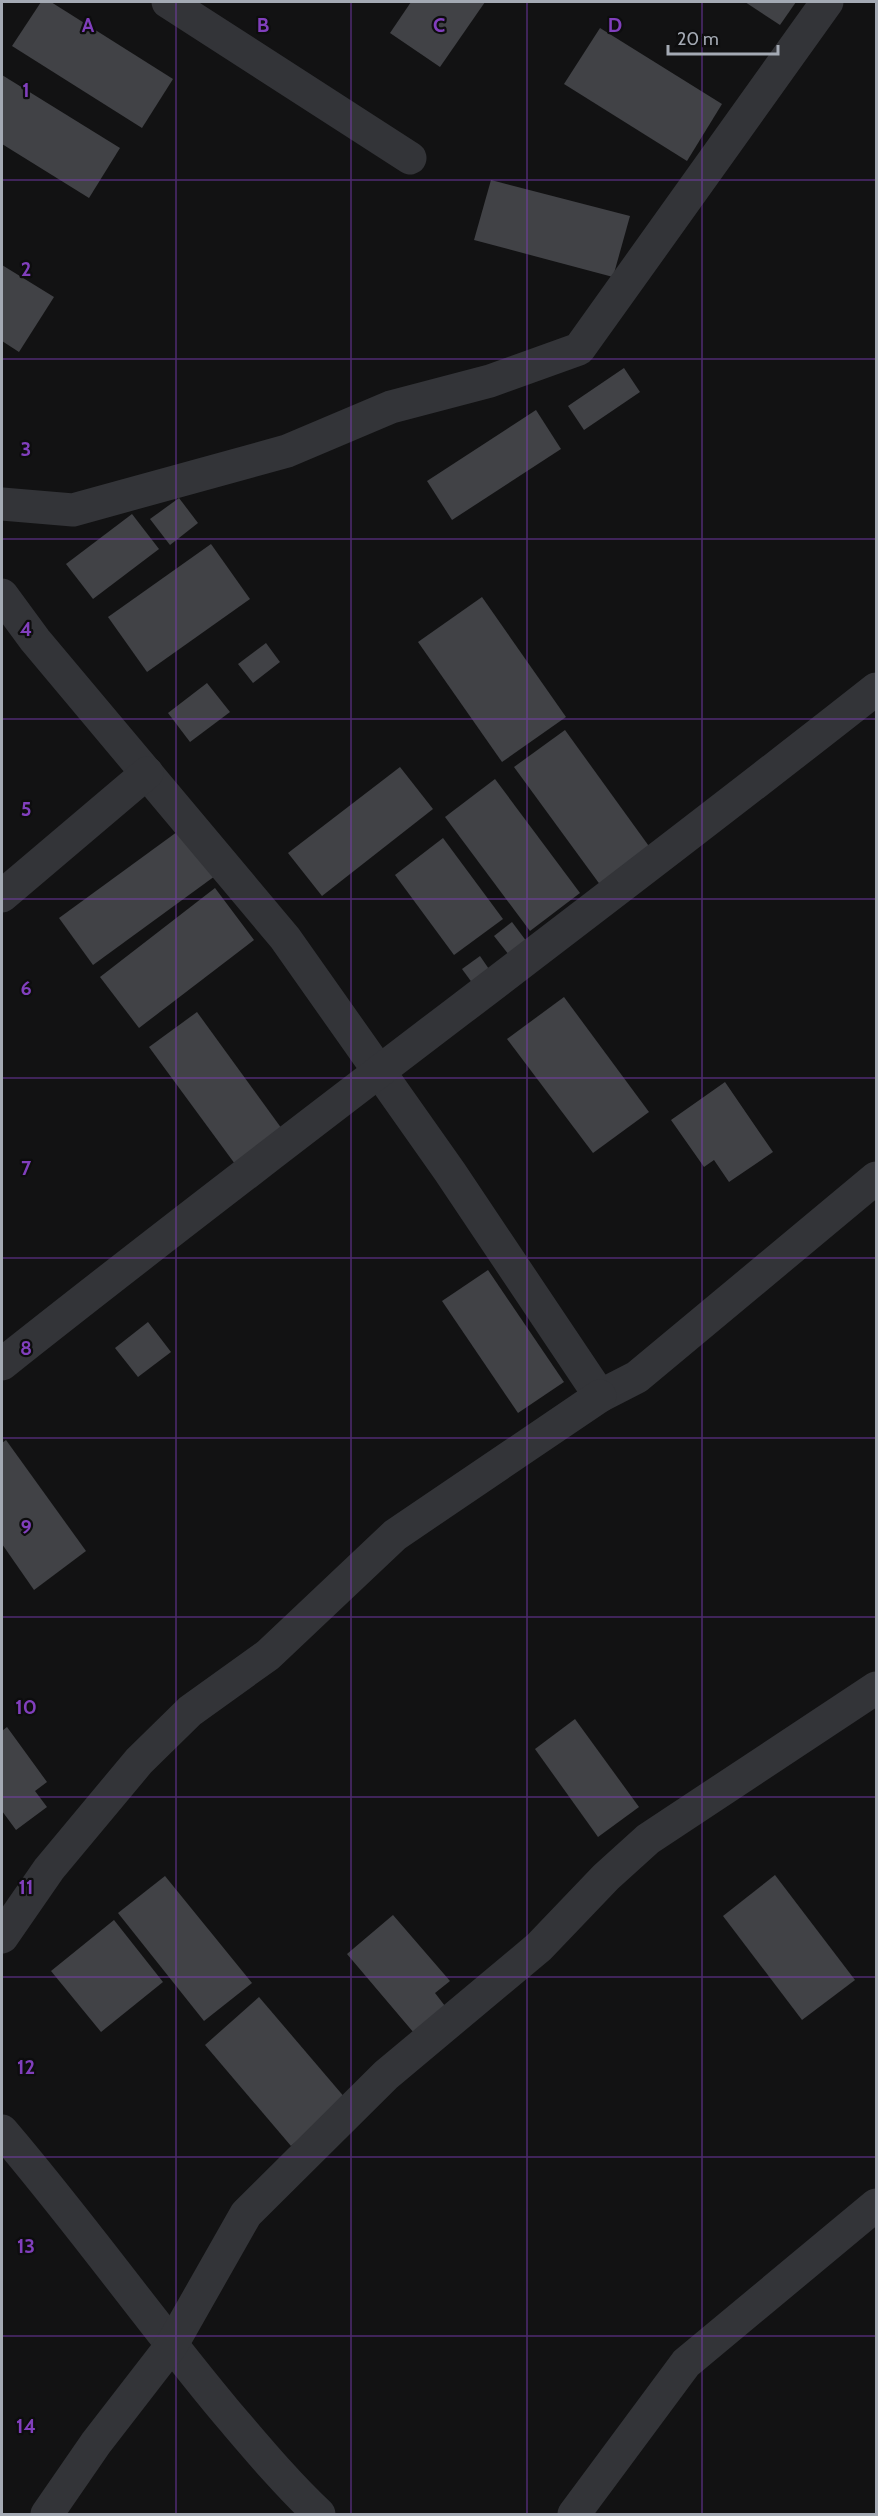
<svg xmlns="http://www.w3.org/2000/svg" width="878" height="2516" viewBox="0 0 878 2516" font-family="Cabin,sans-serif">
<rect width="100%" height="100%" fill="#121213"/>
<!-- building -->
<g fill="#414246">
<path d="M41,2H51L173,79L142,128L12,46Z"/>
<path d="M411,2H485L440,67L390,33Z"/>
<path d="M745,2H796L780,25Z"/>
<path d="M600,28L722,104L687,161L564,84Z"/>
<path d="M2,75L120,148L89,198L2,144Z"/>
<path d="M491,180L630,216L613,277L474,240Z"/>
<path d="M2,265L54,297L19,352L2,341Z"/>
<path d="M624,368L640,392L584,430L568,406Z"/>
<path d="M536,410L561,449L452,520L427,481Z"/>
<path d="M179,498L198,523L170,545L150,519Z"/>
<path d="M132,514L159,549L93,599L66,564Z"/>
<path d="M211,544L250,599L147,672L108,617Z"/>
<path d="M482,597L566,717L502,762L418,642Z"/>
<path d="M266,643L280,662L253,683L238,664Z"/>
<path d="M207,683L230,712L190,742L168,713Z"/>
<path d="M565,730L651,849L601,886L514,767Z"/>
<path d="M400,767L433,809L322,896L288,853Z"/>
<path d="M495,779L580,893L530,931L445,817Z"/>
<path d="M181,829L215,876L93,965L59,918Z"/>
<path d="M443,838L503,919L454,955L395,875Z"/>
<path d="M215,888L254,940L139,1028L100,977Z"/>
<path d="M512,922L527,942L509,955L494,936Z"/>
<path d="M480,956L491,972L473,984L462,969Z"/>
<path d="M564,997L649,1112L593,1153L507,1039Z"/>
<path d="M197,1012L282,1129L235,1164L149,1047Z"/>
<path d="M725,1082L773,1152L729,1182L714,1160L704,1167L671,1120Z"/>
<path d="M488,1270L564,1382L518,1413L442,1301Z"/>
<path d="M148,1322L171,1352L138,1377L115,1348Z"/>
<path d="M6,1440L86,1551L34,1590L2,1544V1443Z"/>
<path d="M575,1719L639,1807L598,1837L535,1749Z"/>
<path d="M7,1727L47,1782L35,1791L47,1807L16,1830L2,1811V1731Z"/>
<path d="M775,1875L855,1980L802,2020L723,1916Z"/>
<path d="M165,1876L252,1983L204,2021L118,1913Z"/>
<path d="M393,1915L450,1981L435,1993L445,2006L414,2033L347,1954Z"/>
<path d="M114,1920L163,1982L101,2032L51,1971Z"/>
<path d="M259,1997L346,2099L291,2146L205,2045Z"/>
</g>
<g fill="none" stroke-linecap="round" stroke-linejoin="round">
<!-- minor -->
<g stroke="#333438" stroke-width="33">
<path d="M168,2L410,158"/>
<path d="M2,504L73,510L287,451L391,407L490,381L579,349L827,2"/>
<path d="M2,595L35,640L285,938L450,1172L600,1396L637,1377L876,1178"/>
<path d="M2,896L147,773"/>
<path d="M2,1364C290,1135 587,917 876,689"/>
<path d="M2,1937L49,1869L139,1761L190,1711L268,1655L395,1535L600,1396"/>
<path d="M2,2131C80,2222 150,2321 227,2413C257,2448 286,2483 319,2514"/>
<path d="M47,2514L96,2443L171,2346L246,2214L386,2075L539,1947L606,1877L648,1839L876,1688"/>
<path d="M574,2514L686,2363L876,2205"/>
</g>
</g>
<!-- grid -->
<path fill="none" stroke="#813fbd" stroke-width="1.5" stroke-opacity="0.55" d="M176,2V2514M351,2V2514M527,2V2514M702,2V2514M2,180H876M2,359H876M2,539H876M2,719H876M2,899H876M2,1078H876M2,1258H876M2,1438H876M2,1617H876M2,1797H876M2,1977H876M2,2157H876M2,2336H876"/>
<g font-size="20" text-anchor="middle" font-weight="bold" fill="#813fbd" stroke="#0d0d0e" stroke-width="4.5" stroke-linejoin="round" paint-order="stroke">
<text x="88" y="32">A</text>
<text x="263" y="32">B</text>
<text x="439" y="32">C</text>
<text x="615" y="32">D</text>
<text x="26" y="97">1</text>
<text x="26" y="276">2</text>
<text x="26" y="456">3</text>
<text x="26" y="636">4</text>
<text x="26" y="816">5</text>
<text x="26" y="995">6</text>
<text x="26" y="1175">7</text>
<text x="26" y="1355">8</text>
<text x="26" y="1534">9</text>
<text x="26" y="1714">10</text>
<text x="26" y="1894">11</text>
<text x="26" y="2074">12</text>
<text x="26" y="2253">13</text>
<text x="26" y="2433">14</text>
</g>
<!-- border -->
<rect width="878" height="2516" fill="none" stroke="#a4aab4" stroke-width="6"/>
<!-- scale -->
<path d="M668 45v9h110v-9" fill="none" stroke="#a4aab4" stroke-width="3"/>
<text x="677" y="45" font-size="18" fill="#a4aab4" stroke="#0d0d0e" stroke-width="4.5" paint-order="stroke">20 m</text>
</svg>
